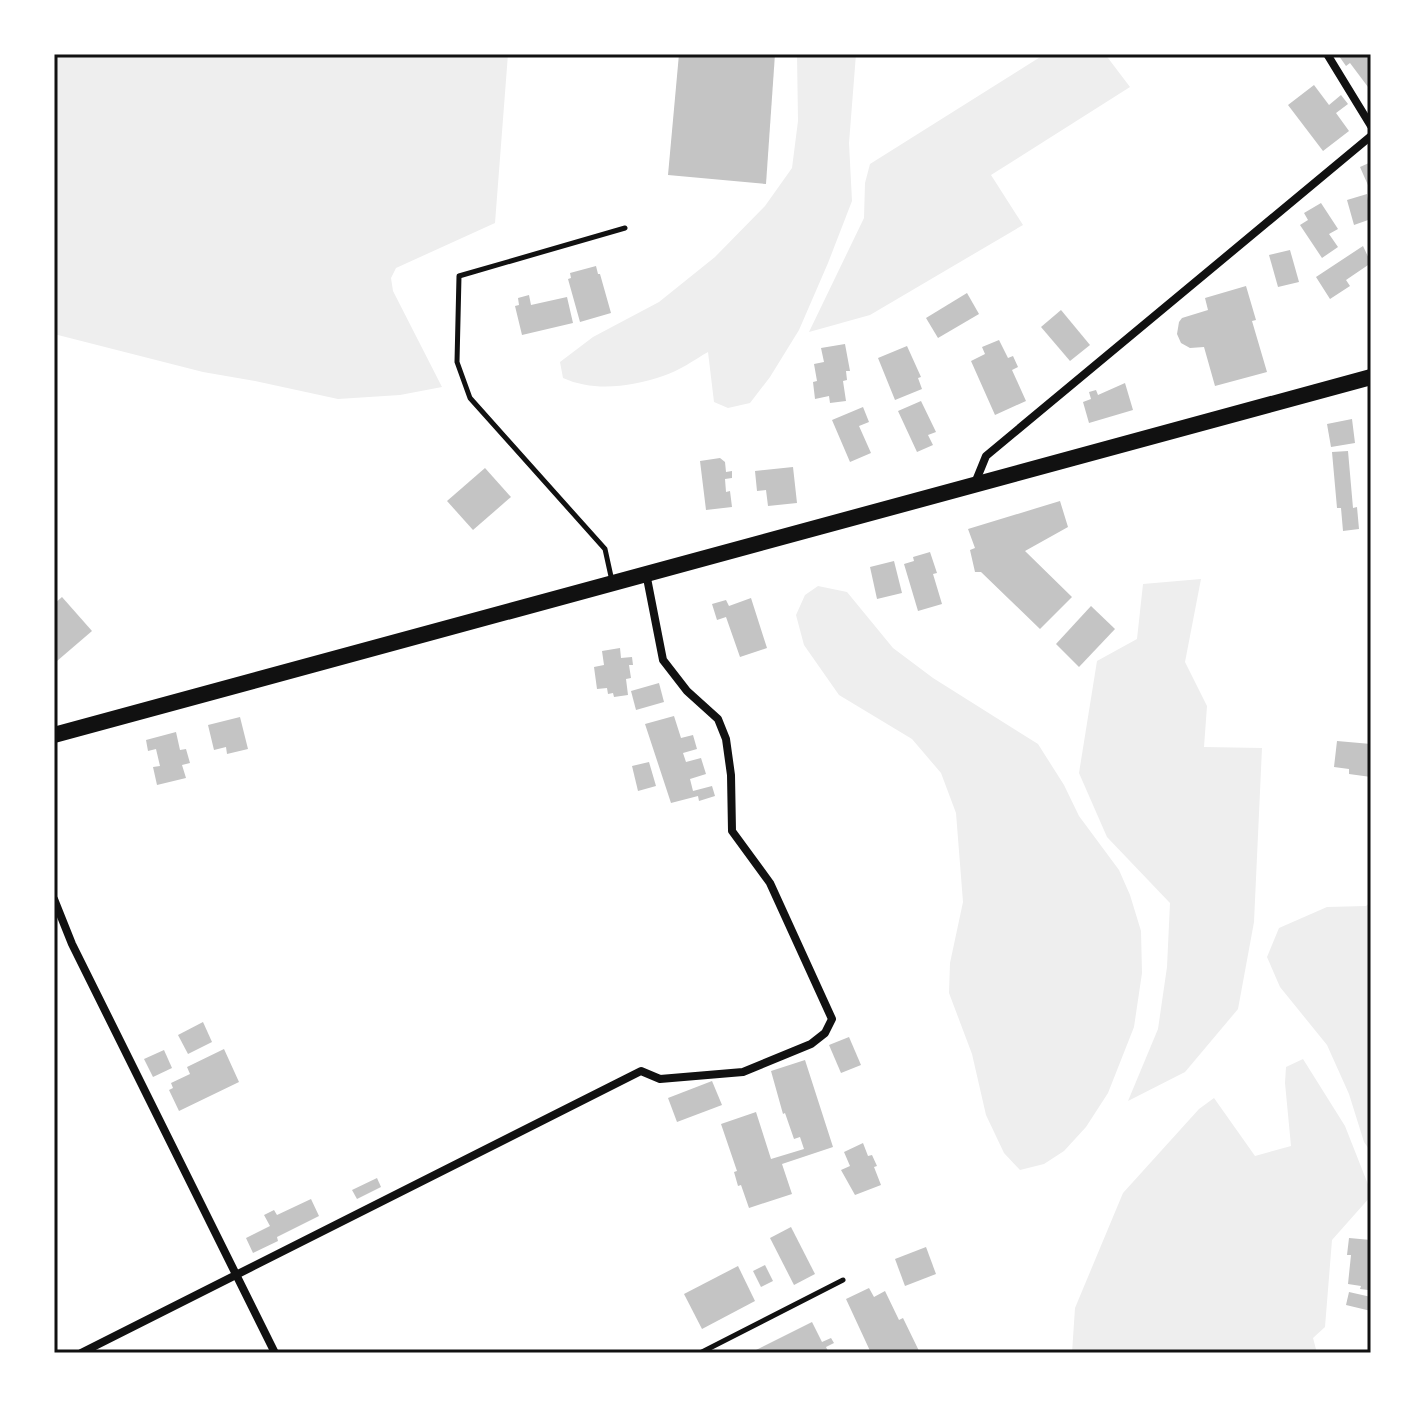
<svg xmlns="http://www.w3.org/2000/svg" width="1425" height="1407" viewBox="0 0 1425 1407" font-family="Raleway,sans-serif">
<rect width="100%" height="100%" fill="#fff"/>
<!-- green -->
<g fill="#eee">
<path d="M54,54H508L495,223L396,268L391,278L393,291L442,387L400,395L338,399L255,381L203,372L54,334Z"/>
<path d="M797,54H856L849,143L852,201L828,263L799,330L770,377L750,403L728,408L714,402L708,352C694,360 679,371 663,376C631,387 594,392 563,378L560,362L593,337L659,302L715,257L765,206L792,168L798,121Z"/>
<path d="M1045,54H1105L1130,87L991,175L1023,225L870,315L809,332L864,218L865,183L870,164Z"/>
<path d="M1201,579L1185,662L1207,706L1204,747L1262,748L1254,922L1238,1009L1185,1072L1128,1101L1158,1029L1167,967L1170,903L1107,837L1079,773L1097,661L1137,639L1143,584Z"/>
<path d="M818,586L847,592L893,648L933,678L1038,744L1064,785L1079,816L1119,870L1130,895L1141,931L1142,973L1134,1027L1108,1093L1086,1127L1064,1151L1044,1164L1020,1170L1004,1153L986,1115L972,1054L949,993L950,963L963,902L956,813L941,773L912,739L839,695L804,645L796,615L805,595Z"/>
<path d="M1371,902V1152L1364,1142L1349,1094L1327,1045L1280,987L1267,957L1279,928L1327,907L1366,906Z"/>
<path d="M1303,1059L1345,1126L1371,1192V1196L1332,1240L1325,1327L1313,1338L1317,1353H1072L1075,1308L1123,1193L1199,1109L1214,1098L1255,1156L1291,1146L1285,1083L1286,1067Z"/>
</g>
<!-- building -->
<g fill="#c4c4c4">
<path d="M679,54H775L766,184L668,175Z"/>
<path d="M1341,54H1371V91L1350,63L1346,66L1339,56Z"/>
<path d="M1314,85L1329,105L1341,95L1348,104L1336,113L1349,131L1323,151L1288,105Z"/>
<path d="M1371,162V192L1360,167Z"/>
<path d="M1367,194L1371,219L1354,225L1347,200Z"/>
<path d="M1321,203L1338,229L1329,234L1338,247L1322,258L1300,225L1308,220L1304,213Z"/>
<path d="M1363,246L1371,263L1346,280L1350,286L1330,299L1316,277Z"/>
<path d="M1290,250L1299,282L1278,287L1269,255Z"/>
<path d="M596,266L598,274H600L611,313L580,322L568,279L571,278L570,273Z"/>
<path d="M1246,286L1256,320L1252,321L1267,372L1215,386L1204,347L1190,348L1181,343L1177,334L1179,322L1182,318L1208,310L1205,298Z"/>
<path d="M967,293L979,314L938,338L926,318Z"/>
<path d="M529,295L531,305L567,297L573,323L522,335L515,306L519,305L518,298Z"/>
<path d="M1061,310L1090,345L1070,361L1041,327Z"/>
<path d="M999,340L1008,358L1013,356L1018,367L1012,370L1026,401L995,415L971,361L985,354L982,347Z"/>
<path d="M845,344L850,371H846L847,380L843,381L846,401L830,403L829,396L815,399L813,382L817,381L814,364L824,362L821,348Z"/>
<path d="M907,346L921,377L918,378L922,389L895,400L878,358Z"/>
<path d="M1125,383L1133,410L1089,423L1083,402L1091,399L1089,392L1096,390L1098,395Z"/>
<path d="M921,401L936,432L928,435L933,445L917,452L898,411Z"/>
<path d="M863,407L869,422L859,426L871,453L850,462L832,420Z"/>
<path d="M1352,419L1355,443L1331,447L1327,424Z"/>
<path d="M1348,451L1353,508L1357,507L1359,529L1343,531L1341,508H1337L1332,452Z"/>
<path d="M720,458L725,462L726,472L732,471V478L725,479L726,492L730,491L732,507L706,510L700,461Z"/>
<path d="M793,467L797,503L768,506L766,490L757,491L755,471Z"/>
<path d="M485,468L511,497L473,530L447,501Z"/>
<path d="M1060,501L1068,527L1025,551L1072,597L1040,629L981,572H975L970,550L975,548L968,529Z"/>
<path d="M930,552L937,573L933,574L942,604L918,611L904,564L914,561L913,557Z"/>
<path d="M894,561L902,593L877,599L870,567Z"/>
<path d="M62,597L92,631L57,661L54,657V604Z"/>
<path d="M751,598L767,648L740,657L726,617L717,620L712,604L726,600L729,606Z"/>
<path d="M1091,606L1115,629L1079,667L1056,644Z"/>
<path d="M620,648L621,658L632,657L633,665H629L631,678L626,679L628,695L614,697L613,693L608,694L607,688L597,689L594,667L604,665L602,651Z"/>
<path d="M659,683L664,702L636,710L631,691Z"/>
<path d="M674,716L681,738L693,735L697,749L683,753L686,762L701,758L706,774L690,779L693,791L712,786L715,796L699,801L698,796L671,803L645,724Z"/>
<path d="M240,717L248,749L227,754L226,747L214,750L208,725Z"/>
<path d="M176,732L180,750L186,749L190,763L182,765L186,778L157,785L153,767L160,766L156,749L148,751L146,740Z"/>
<path d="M1337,741L1371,744V777L1349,774V769L1334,767Z"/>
<path d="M649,762L656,786L638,791L632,766Z"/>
<path d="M203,1022L212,1042L188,1054L178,1035Z"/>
<path d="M849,1037L861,1065L841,1073L829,1045Z"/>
<path d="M224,1049L239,1082L179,1111L169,1090L173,1088L171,1083L190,1074L187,1067Z"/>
<path d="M164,1050L172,1068L153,1077L144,1059Z"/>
<path d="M805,1060L833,1147L782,1164L792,1194L749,1208L741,1185L738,1186L734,1172L737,1171L721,1124L756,1112L771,1159L804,1149L800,1137L794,1139L785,1113L783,1114L771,1071Z"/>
<path d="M712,1081L722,1105L677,1122L668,1098Z"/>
<path d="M863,1143L868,1156L872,1155L877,1166L874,1167L881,1185L855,1195L841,1170L850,1166L844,1152Z"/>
<path d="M377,1178L381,1187L357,1199L352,1190Z"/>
<path d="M311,1199L319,1216L277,1237L278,1241L253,1253L246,1238L270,1226L264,1215L274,1210L277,1215Z"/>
<path d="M791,1227L815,1274L794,1285L770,1238Z"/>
<path d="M1349,1238L1371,1240V1286H1369L1368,1290L1360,1289L1361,1286L1348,1284L1351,1255H1347Z"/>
<path d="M926,1247L936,1274L905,1286L895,1259Z"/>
<path d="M765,1265L773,1281L761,1287L753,1271Z"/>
<path d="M738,1266L755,1301L702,1329L684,1294Z"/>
<path d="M869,1288L874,1297L885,1291L899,1320L903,1318L920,1353H871L846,1299Z"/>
<path d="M1349,1292L1371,1297V1311L1346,1305Z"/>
<path d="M812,1322L822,1342L831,1338L834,1343L826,1347L829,1353H750Z"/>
</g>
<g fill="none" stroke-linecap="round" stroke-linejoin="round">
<!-- service -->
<g stroke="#111" stroke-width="5">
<path d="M612,581L605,549L470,398L457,362L459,276L625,228"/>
<path d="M700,1353L843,1280"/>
</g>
<!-- minor -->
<g stroke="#111" stroke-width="8">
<path d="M1327,54L1371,126"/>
<path d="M975,483L986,456L1371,136"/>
<path d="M54,899L72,944L275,1353"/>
<path d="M81,1353L641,1071L660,1079L743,1072L811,1044L825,1033L832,1019L770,883L732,831L731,775L726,739L718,719L687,691L663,660L646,573"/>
</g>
<!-- trunk -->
<path stroke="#111" stroke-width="16" d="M54,735L1371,377"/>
</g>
<!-- border -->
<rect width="1425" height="1407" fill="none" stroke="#ffffff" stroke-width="112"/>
<rect x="56" y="56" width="1313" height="1295" fill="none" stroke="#111" stroke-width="3"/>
</svg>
